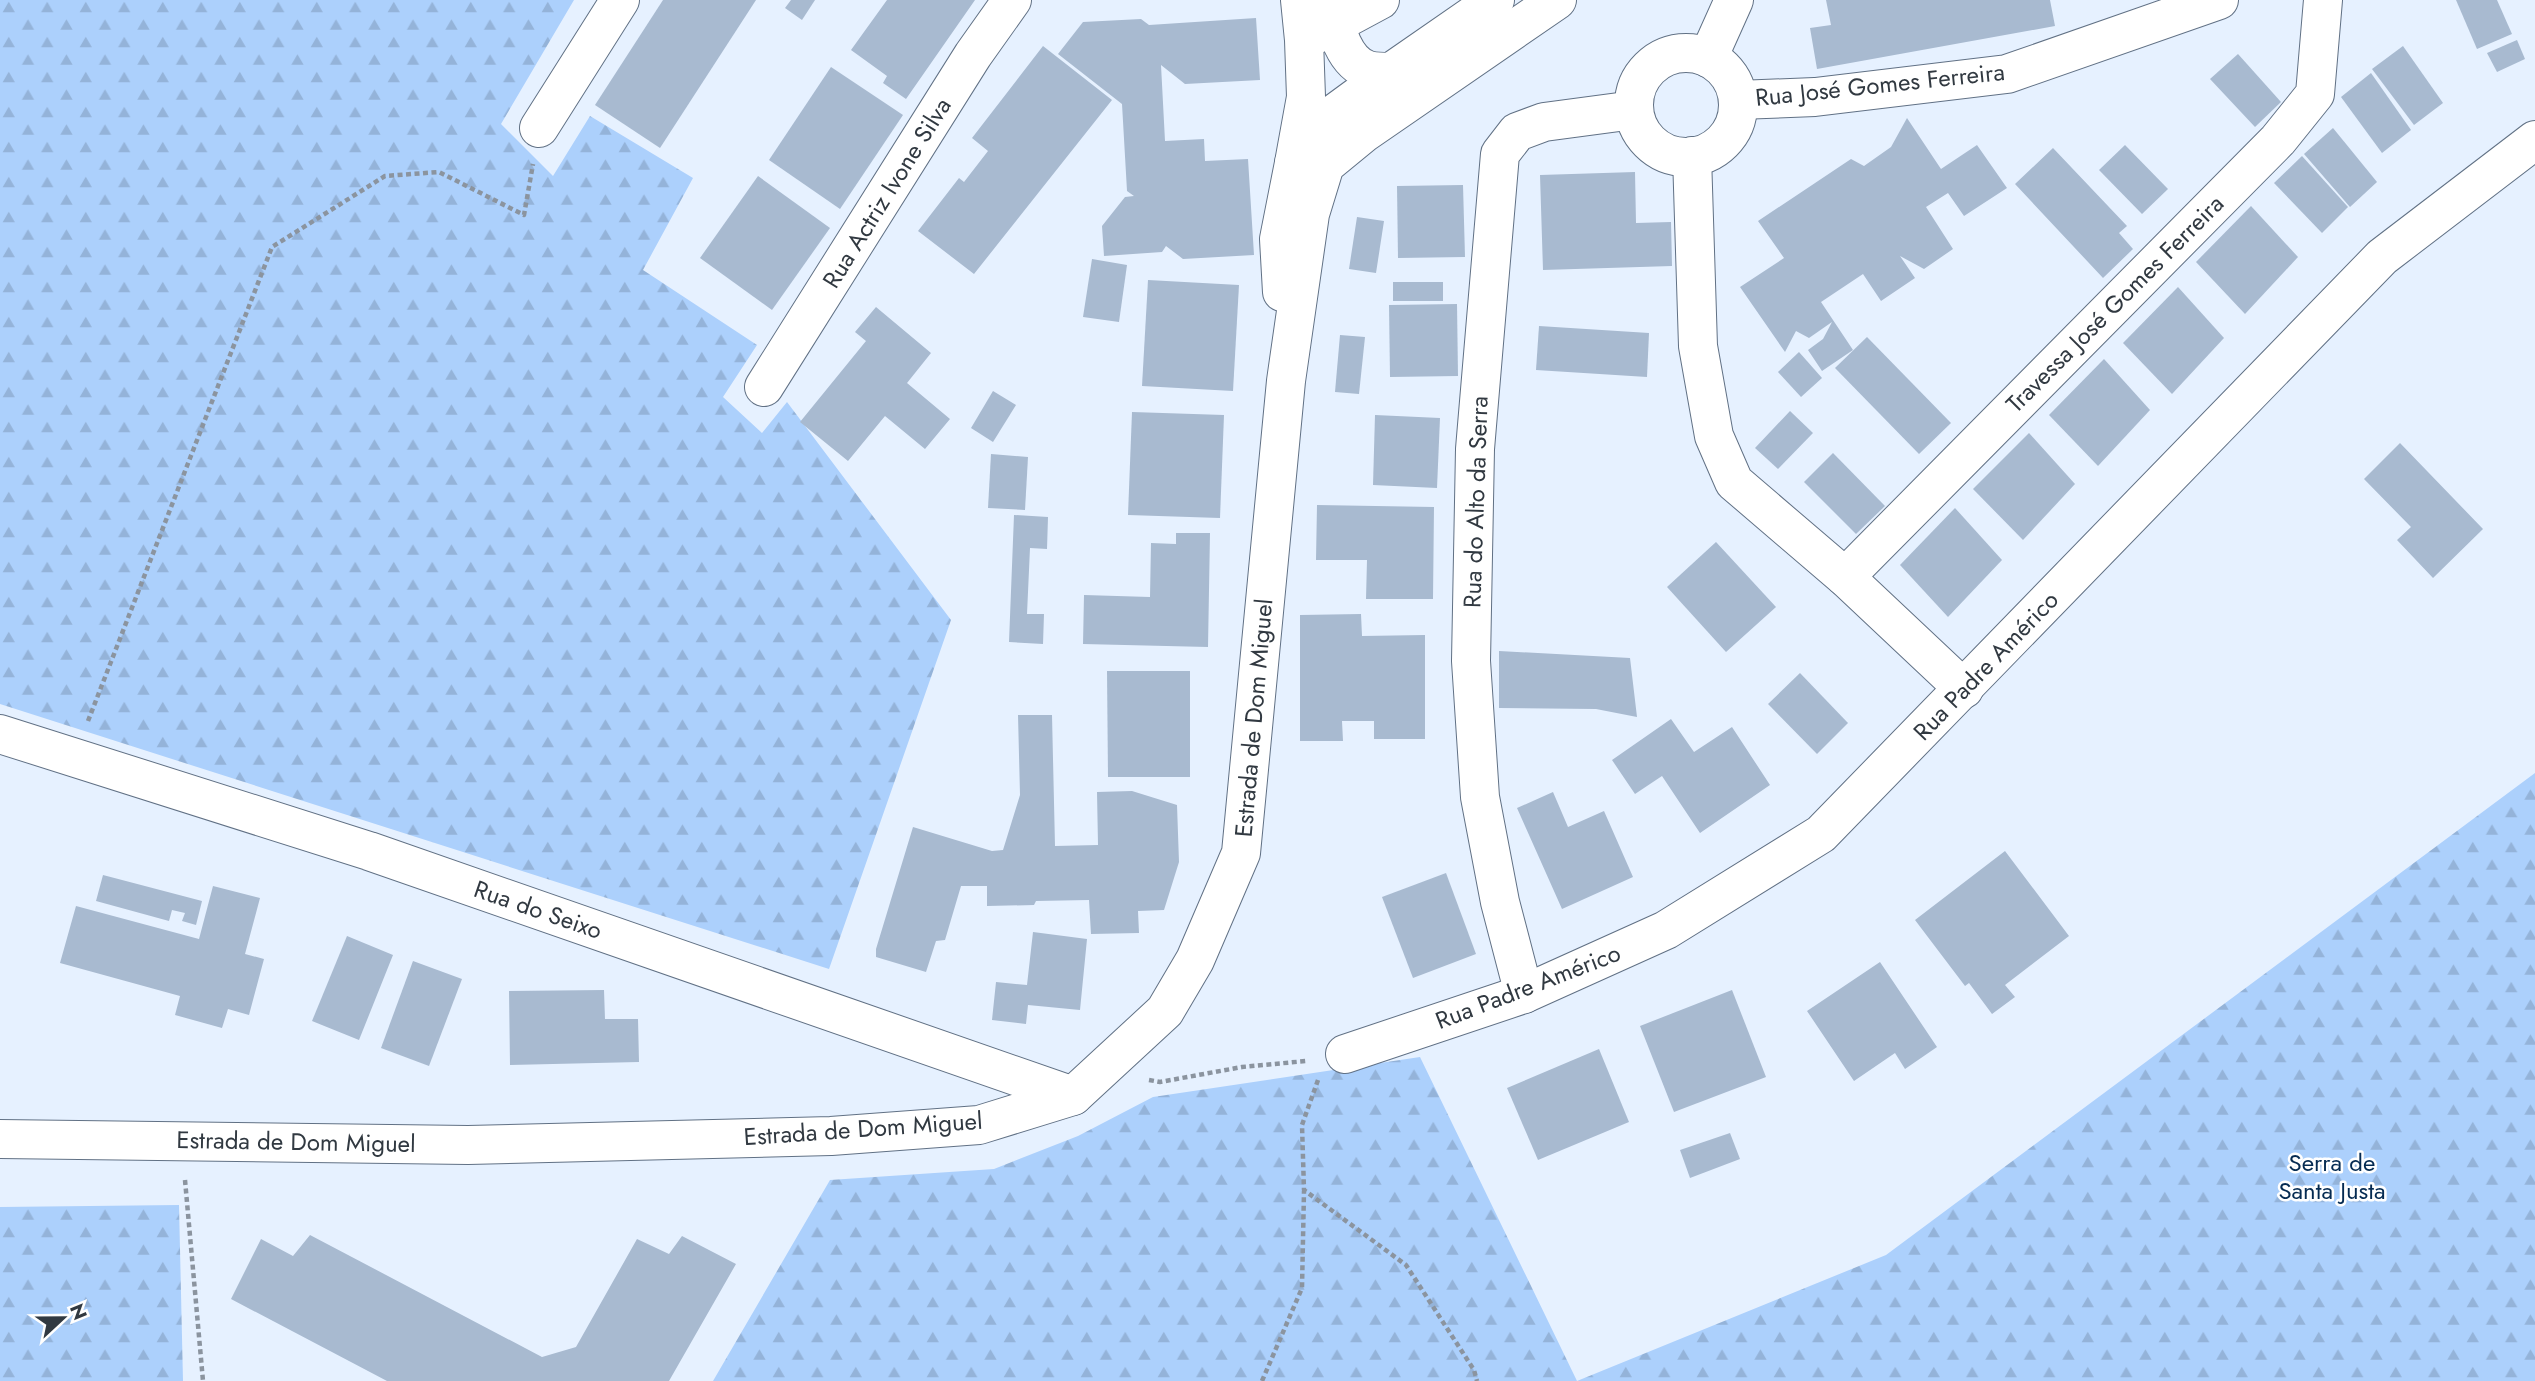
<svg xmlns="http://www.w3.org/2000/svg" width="2535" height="1381" viewBox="0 0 2535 1381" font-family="Jost,sans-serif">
<defs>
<pattern id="forest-firs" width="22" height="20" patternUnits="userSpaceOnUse" patternTransform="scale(1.75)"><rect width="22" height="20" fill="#acd0fc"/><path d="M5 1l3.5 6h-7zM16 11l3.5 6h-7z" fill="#94b3d9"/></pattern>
</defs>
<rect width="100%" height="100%" fill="#e6f1ff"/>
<!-- forest -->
<g fill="url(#forest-firs)">
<path d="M0,0H574L501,124L553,176L590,116L693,178L643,270L757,345L723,397L762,433L787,402L951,620L829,969L0,704Z"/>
<path d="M2535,773V1381H713L830,1180L994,1169L1078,1136L1153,1097L1420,1057L1577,1381L1886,1255Z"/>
<path d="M179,1205L183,1381H0V1207Z"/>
</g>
<!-- building -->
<g fill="#a8bad0">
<path d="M663,0H756L660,148L595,105Z"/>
<path d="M791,0H815L802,20L785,8Z"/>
<path d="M887,0H975L906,99L883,83L887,76L851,50Z"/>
<path d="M1826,0H2050L2055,26L1817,69L1810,28L1831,25Z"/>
<path d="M2456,0H2497L2512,34L2477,49Z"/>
<path d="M1256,18L1260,80L1185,84L1161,65L1165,141L1204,139L1205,161L1248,159L1254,255L1183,259L1166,246L1162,252L1104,256L1102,226L1125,197L1134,196L1127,191L1122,104L1058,54L1083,22L1141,19L1149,25Z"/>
<path d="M2517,40L2525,59L2497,72L2487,53Z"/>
<path d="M1043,46L1112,100L974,274L918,231L959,178L964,182L988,151L972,138Z"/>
<path d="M2403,46L2443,103L2414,125L2372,69Z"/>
<path d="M2238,54L2281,102L2255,127L2210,79Z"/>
<path d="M831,67L903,115L840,209L769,160Z"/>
<path d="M2371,73L2411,130L2382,153L2341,97Z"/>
<path d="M1907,118L1941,169L1977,145L2007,188L1964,216L1948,193L1926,207L1953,249L1924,269L1900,256L1915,278L1881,301L1863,274L1821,302L1853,350L1822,371L1808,350L1823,339L1832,322L1809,338L1796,331L1785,352L1740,287L1784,258L1758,221L1851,159L1864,166L1891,147Z"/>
<path d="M2333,128L2377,182L2350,207L2304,154Z"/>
<path d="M2125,145L2168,189L2142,214L2099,170Z"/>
<path d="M2053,148L2127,226L2119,233L2133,249L2103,278L2015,184Z"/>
<path d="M2302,156L2348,207L2322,233L2274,183Z"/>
<path d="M1635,172L1636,223L1671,222L1672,266L1543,270L1540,175Z"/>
<path d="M758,176L830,228L772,310L700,258Z"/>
<path d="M1463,185L1465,257L1398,258L1397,186Z"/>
<path d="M2251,206L2298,257L2245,314L2196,262Z"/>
<path d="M1357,217L1384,221L1376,273L1349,269Z"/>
<path d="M1092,259L1127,265L1119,322L1083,317Z"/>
<path d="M1148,280L1239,285L1233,391L1142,386Z"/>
<rect x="1393" y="282" width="50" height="19"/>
<path d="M2178,287L2224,338L2172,394L2123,343Z"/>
<path d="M1457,304L1458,376L1390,377L1389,305Z"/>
<path d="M876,307L931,353L907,383L950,419L925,449L885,416L848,461L800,422L866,341L855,332Z"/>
<path d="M1539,326L1649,333L1647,377L1536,370Z"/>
<path d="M1340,335L1365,337L1359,394L1335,392Z"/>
<path d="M1867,337L1951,423L1919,454L1835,368Z"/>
<path d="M1799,352L1822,378L1801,397L1778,372Z"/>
<path d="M2104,359L2150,410L2098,466L2049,415Z"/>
<path d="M993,391L1016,405L993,442L971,428Z"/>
<path d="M1790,411L1813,433L1778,469L1755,448Z"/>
<path d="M1132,412L1224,415L1220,518L1128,515Z"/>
<path d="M1375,415L1440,418L1437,488L1373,485Z"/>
<path d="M2029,433L2075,484L2023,540L1973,489Z"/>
<path d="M2400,443L2483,529L2433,578L2397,540L2411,527L2364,479Z"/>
<path d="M1833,453L1885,506L1856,534L1804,482Z"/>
<path d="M991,454L1028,457L1025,510L988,508Z"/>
<path d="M1317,505L1434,507L1433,599H1366L1367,560H1316Z"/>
<path d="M1955,508L2002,560L1948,617L1900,565Z"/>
<path d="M1014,515L1048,517L1047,549L1030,548L1027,614H1044L1043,644L1009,642Z"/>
<path d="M1176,533H1210L1208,647L1083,644L1084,595L1150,597L1151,543L1176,544Z"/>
<path d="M1716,542L1776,607L1726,652L1667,587Z"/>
<path d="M1361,614L1362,636L1425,635V739H1374V721H1342L1343,741H1300V615Z"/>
<path d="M1499,651L1630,658L1637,717L1596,709L1499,708Z"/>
<path d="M1107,671H1190V777H1108Z"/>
<path d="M1800,673L1848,723L1817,754L1768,704Z"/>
<path d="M1018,715H1052L1055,846L1098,845L1097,792L1132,791L1177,805L1179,862L1164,910L1138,911L1139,933L1091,934L1089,900L1036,901L1034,905L987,906V886H961L945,940L936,941L926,972L876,957V949L913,827L992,851L1003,850L1020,795Z"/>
<path d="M1671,719L1694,752L1732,727L1770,785L1700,833L1662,776L1635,794L1612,760Z"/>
<path d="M1553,792L1568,827L1604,811L1633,877L1562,909L1517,808Z"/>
<path d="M2005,851L2069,936L2005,985L2015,997L1992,1014L1969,983L1965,986L1915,920Z"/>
<path d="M1446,873L1476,954L1413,978L1382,897Z"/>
<path d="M103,875L202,901L196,925L182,921L185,913L172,910L169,921L96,901Z"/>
<path d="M213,886L260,898L245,954L264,959L249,1015L228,1009L222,1028L175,1015L180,996L60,963L76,906L199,939Z"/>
<path d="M1033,932L1087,939L1080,1010L1028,1005L1026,1024L992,1020L996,982L1027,985Z"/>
<path d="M347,936L393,955L359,1040L312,1021Z"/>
<path d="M413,961L462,979L429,1066L381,1048Z"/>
<path d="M1880,962L1937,1047L1905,1069L1895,1053L1854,1081L1807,1011Z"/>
<path d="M604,990L605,1019H638L639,1062L510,1065L509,991Z"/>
<path d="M1732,990L1766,1077L1674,1112L1640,1026Z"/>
<path d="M1599,1049L1629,1122L1538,1160L1507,1088Z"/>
<path d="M1730,1133L1740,1159L1690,1178L1680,1150Z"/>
<path d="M310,1235L542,1357L576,1347L637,1239L669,1254L682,1236L736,1264L669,1381H387L231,1299L261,1239L293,1256Z"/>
</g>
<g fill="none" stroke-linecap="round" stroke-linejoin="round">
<defs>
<g id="minor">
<path d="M1329,0C1335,24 1342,62 1368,70C1375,72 1384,72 1391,72"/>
<path d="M1313,36L1380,0"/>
<circle cx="1686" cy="105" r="52"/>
<path d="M1708,58L1734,0"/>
<path d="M1738,100L1815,97L2007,74L2219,0"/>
<path d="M539,128L620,0"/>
<path d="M1692,156L1698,346L1714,436L1734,482L1845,577L1964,689"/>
<path d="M1294,163L1306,97L1304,40L1300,0"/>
<path d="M764,387L973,55L1012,0"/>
<path d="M1845,577L2278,140L2315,94L2323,0"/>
<path d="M0,734L369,851L1073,1096"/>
<path d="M1524,994L1500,902L1480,797L1471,661L1475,449L1500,154L1517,132L1544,122L1634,110"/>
<path d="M1345,1054L1524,994L1666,930L1821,834L2382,257L2535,140"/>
</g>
<g id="major">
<path d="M1282,292L1279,239L1294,163L1304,143L1320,124L1391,72L1495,0"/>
<path d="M0,1139L468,1145L831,1136L979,1125L1073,1096L1165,1011L1195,960L1241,853L1286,381L1310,214L1325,165L1364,133L1557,0"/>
</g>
</defs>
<!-- minor casing -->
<use href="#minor" stroke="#617185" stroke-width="40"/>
<!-- major casing -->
<use href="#major" stroke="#617185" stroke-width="40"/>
<!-- path -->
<g stroke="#8b949f" stroke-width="4.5" stroke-dasharray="5 3.5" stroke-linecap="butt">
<path d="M88,721L272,247L385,176L439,172L524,215L533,164"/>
<path d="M1149,1080L1160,1082L1242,1067L1306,1061"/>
<path d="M1318,1080L1302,1125L1304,1190L1406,1265L1474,1370L1477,1381"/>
<path d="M185,1180L203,1381"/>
<path d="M1262,1381L1302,1288L1304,1191"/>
</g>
<!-- minor -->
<use href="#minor" stroke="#fff" stroke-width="38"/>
<!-- major -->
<use href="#major" stroke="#fff" stroke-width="38"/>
</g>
<g text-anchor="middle" stroke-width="5" stroke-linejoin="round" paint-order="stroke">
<!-- street labels -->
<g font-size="24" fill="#313941" stroke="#fff">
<text transform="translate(1880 85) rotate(-6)" y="8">Rua José Gomes Ferreira</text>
<text transform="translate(887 193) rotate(-58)" y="8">Rua Actriz Ivone Silva</text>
<text transform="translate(2115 304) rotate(-45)" y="8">Travessa José Gomes Ferreira</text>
<text transform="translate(1476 502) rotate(-88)" y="8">Rua do Alto da Serra</text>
<text transform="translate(1986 666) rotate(-46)" y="8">Rua Padre Américo</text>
<text transform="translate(1254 718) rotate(-85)" y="8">Estrada de Dom Miguel</text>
<text transform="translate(538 910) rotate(19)" y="8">Rua do Seixo</text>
<text transform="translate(1528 987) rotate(-21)" y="8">Rua Padre Américo</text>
<text transform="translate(863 1129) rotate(-4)" y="8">Estrada de Dom Miguel</text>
<text transform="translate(296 1142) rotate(1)" y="8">Estrada de Dom Miguel</text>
</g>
<!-- park labels -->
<g font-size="24" fill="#052b52" stroke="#fff">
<text x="2332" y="1171">Serra de<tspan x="2332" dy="28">Santa Justa</tspan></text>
</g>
</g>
<!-- north arrow -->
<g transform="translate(63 1318) rotate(68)" stroke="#ffffff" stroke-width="5" paint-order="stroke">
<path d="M0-5L12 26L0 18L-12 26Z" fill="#313941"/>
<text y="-10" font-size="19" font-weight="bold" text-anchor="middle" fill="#313941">N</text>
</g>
</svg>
